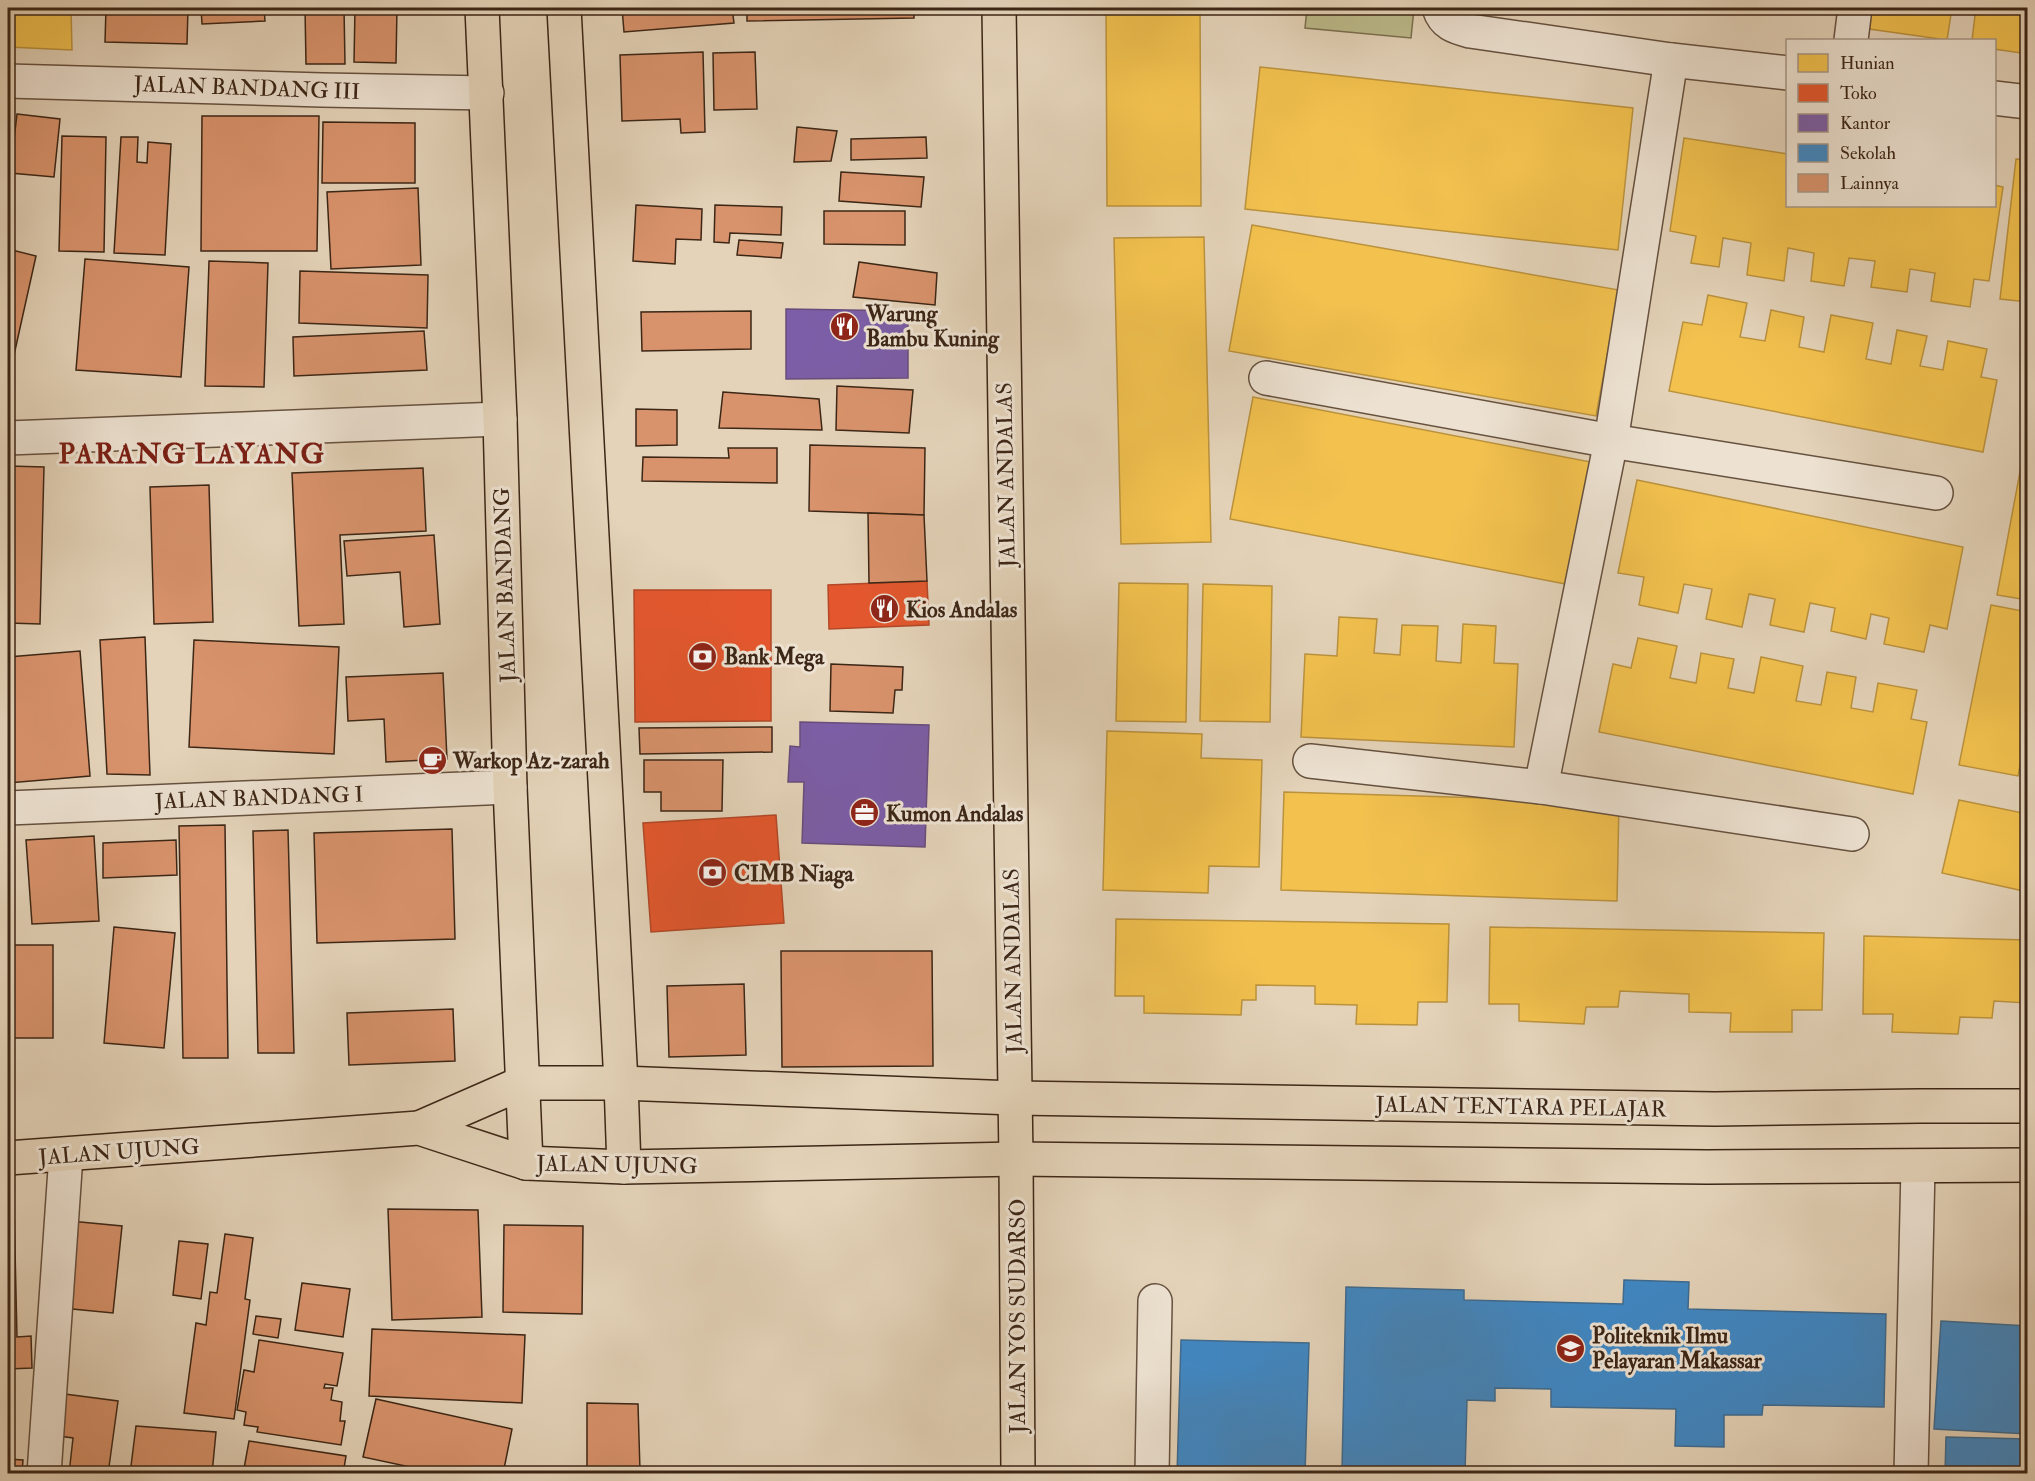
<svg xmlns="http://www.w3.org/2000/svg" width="2035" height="1481" viewBox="0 0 2035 1481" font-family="'IM FELL Double Pica',serif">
<rect width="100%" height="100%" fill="#e4d3b9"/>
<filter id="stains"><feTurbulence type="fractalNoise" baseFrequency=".00333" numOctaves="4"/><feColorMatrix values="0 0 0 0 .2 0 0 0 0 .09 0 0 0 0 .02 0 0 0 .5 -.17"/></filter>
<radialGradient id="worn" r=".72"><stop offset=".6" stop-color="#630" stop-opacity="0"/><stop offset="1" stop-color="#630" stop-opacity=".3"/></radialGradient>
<!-- green -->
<path fill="#bcba8a" stroke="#7c7050" stroke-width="1.5" d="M1307,8H1414L1411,38L1305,28Z"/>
<!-- homes -->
<g fill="#f2c14e" stroke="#bb923d" stroke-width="1.5">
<path d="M8,8H71L72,50L8,47Z"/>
<path d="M1106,8H1200L1201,206H1107Z"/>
<path d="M1858,8H1952L1947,40L1855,27Z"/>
<path d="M1976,8H2028V54L1994,49V40H1972Z"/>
<path d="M1260,67L1633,108L1618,250L1245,209Z"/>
<path d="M1684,138L1788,154V206H1994V185L2003,187L1989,281L1974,279L1970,307L1931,301L1935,273L1910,269L1907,292L1871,287L1875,261L1849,258L1844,286L1811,281L1814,253L1788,248L1784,281L1747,275L1751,243L1723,238L1719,267L1691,263L1696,236L1670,231Z"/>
<path d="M2016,159L2028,160V302L2000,299Z"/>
<path d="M1252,225L1619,290L1596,416L1229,351Z"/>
<path d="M1204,237L1211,542L1121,544L1114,238Z"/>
<path d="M1708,295L1747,303L1740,337L1765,341L1771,310L1804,317L1799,347L1824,352L1831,315L1873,323L1866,359L1891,364L1897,330L1927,336L1920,366L1943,370L1948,341L1987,349L1981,377L1997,380L1983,452L1669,391L1683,322L1702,325Z"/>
<path d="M1253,397L1596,463L1571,585L1230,519Z"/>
<path d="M2028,429V600L1997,595Z"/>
<path d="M1637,480L1963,547L1947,629L1930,625L1924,652L1884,644L1889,618L1871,614L1866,639L1831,631L1835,608L1810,603L1804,632L1770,625L1775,599L1749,594L1742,627L1706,619L1712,589L1684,584L1678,613L1639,605L1644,577L1618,573Z"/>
<path d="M1119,583L1188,584L1186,722L1116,721Z"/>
<path d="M1203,584L1272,586L1270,722L1200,721Z"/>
<path d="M1991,605L2028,612V727L2018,776L1959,765Z"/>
<path d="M1339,617L1377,619L1374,653L1400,655L1402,625L1438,626L1436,661L1461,663L1463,624L1496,626L1494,663L1518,664L1514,747L1301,737L1305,654L1337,656Z"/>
<path d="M1638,638L1677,646L1670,678L1696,683L1701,653L1734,659L1728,688L1754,693L1761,657L1803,666L1796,701L1821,705L1827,672L1856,677L1851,708L1873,712L1878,683L1917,690L1911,719L1927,722L1913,794L1599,732L1613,664L1631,668Z"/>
<path d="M1107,731L1202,734L1201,758L1262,760L1259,867L1209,866L1208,893L1103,890Z"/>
<path d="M1284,792L1619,802L1617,901L1281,890Z"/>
<path d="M1959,800L2028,814V892L1942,873Z"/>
<path d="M1116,919L1449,924L1447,1002H1418L1417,1025L1356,1024L1357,1005L1315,1004V986L1256,985V1000H1242L1241,1015L1144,1013V996H1115Z"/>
<path d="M1490,927L1824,933L1822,1010H1792V1032H1730L1731,1013L1689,1012V994L1620,991L1618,1007H1586L1584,1024L1519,1021V1004H1489Z"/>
<path d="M1864,936L2028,940V1003L1994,1001L1992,1018L1960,1017L1958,1034L1892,1032L1893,1014H1863Z"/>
</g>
<!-- shops -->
<g fill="#e4572e" stroke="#b24827" stroke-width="1.5">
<path d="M927,581L929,625L829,629L828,585Z"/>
<path d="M634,590H771V721L635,722Z"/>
<path d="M776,815L784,923L651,932L643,823Z"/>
</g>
<!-- offices -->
<g fill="#7b5ea7" stroke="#684d7c" stroke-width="1.5">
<path d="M786,309L908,311V378L786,379Z"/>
<path d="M800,722L929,725L925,847L802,843L804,782H788L790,746L800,747Z"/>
</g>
<!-- schools -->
<g fill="#3f88c5" stroke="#3e6b90" stroke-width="1.5">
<path d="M1624,1280L1689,1282L1688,1309L1886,1314L1884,1407L1763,1405L1762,1415H1724V1447L1675,1446L1676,1409L1551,1407V1389L1495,1388V1401L1467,1400L1465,1474H1323V1467L1342,1468L1346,1287L1464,1290V1300L1623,1304Z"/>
<path d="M1941,1321L2028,1326V1434L1934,1429Z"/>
<path d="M1181,1340L1309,1343L1305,1474H1177Z"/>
<path d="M1946,1437L2028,1439V1474H1945Z"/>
</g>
<!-- building -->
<g fill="#d9936c" stroke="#3c2616" stroke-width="1.5">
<path d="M106,8H188L187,44L105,42Z"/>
<path d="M201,8H264L265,21L202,24Z"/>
<path d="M305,8H344L345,64H306Z"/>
<path d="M355,8H397L396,63L354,62Z"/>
<path d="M622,8H732L734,23L624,32Z"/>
<path d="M747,8H914V18L747,21Z"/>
<path d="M703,52L705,132L681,133L680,119L622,121L620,55Z"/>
<path d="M755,52L757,109L714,110L713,53Z"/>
<path d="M8,107H9L8,184Z"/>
<path d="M17,114L60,119L54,177L10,173Z"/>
<path d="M202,116H319L317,251H201Z"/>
<path d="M323,122L415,123V183H322Z"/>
<path d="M797,127L837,131L831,161L794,162Z"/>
<path d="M62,136L106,137L104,252L59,251Z"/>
<path d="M121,137H138L137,162L147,163L148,142L171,144L165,255L114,253Z"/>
<path d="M926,137L927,158L851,160V139Z"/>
<path d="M841,172L924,177L921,207L839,201Z"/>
<path d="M418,188L421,265L331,269L327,192Z"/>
<path d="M636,205L702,209L701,240L676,239L675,264L633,261Z"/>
<path d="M715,205L782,207L781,235L730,233L729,243L714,242Z"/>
<path d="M824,211H905V245L824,244Z"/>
<path d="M739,240L783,243L781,258L737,255Z"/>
<path d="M8,249L36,256L8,382Z"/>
<path d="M85,259L189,267L181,377L76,370Z"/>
<path d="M209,261L268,263L264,387L205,386Z"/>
<path d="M859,262L937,273L935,305L853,297Z"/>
<path d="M300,271L428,275L427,328L299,323Z"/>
<path d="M751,311V349L642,351L641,312Z"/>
<path d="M424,331L427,370L294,376L293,337Z"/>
<path d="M837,386L913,390L909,433L836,430Z"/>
<path d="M723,392L819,399L822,430L719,428Z"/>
<path d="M636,409L677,410V445L636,446Z"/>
<path d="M810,445L925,448L924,515L809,511Z"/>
<path d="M728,448H777V483L642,481L643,457L729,458Z"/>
<path d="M8,466L44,467L40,624L8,623Z"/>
<path d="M423,468L426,531L340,535L344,624L299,626L292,473Z"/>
<path d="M209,485L213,622L154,624L150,487Z"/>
<path d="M868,513L924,515L927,581L869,583Z"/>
<path d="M434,535L440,624L404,627L400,572L347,576L344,541Z"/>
<path d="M145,637L150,775L107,774L100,640Z"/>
<path d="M194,640L339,647L334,754L189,747Z"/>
<path d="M80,651L90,776L8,783V657Z"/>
<path d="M831,664L903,667L902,690H895L893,713L830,711Z"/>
<path d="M443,673L447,759L386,762L384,719L348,721L346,677Z"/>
<path d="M772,727V752L640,754L639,728Z"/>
<path d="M644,760H723L722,811H661V792H644Z"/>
<path d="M225,825L228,1058H183L179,826Z"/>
<path d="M452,829L455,939L317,943L314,833Z"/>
<path d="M288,830L294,1053H258L253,831Z"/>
<path d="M94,836L99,921L32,924L26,840Z"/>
<path d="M176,840L177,875L103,878V843Z"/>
<path d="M114,927L175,933L164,1048L104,1043Z"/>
<rect x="8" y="945" width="45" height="93"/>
<path d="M781,951H932L933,1066L782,1067Z"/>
<path d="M744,984L746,1055L669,1057L667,986Z"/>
<path d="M453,1009L455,1061L349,1065L347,1013Z"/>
<path d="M8,1205H14L17,1337L31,1336L32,1368L8,1369Z"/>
<path d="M388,1209L478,1210L482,1317L392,1320Z"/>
<path d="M70,1221L122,1226L113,1313L62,1308Z"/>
<path d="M504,1225L583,1226L582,1314L503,1312Z"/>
<path d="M225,1234L253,1238L245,1299L250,1300L234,1419L184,1413L196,1323L206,1325L210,1292L217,1293Z"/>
<path d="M179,1241L208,1244L201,1299L173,1295Z"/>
<path d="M302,1283L350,1289L343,1337L295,1330Z"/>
<path d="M256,1316L281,1319L278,1338L253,1334Z"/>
<path d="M372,1329L525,1335L522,1403L369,1396Z"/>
<path d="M259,1340L343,1353L337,1386L325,1384L324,1388H333L331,1400L342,1402L340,1421H345L341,1445L257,1432L258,1427L244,1425L246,1412L237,1410L244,1370L254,1372Z"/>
<path d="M57,1393L118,1401L108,1474H69L73,1438L52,1435Z"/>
<path d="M376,1399L512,1429L503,1474H443L363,1457Z"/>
<path d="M587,1403L638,1404L640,1471H587Z"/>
<path d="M136,1426L216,1432L212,1474H130Z"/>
<path d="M249,1441L346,1456L343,1474H243Z"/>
<path d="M8,1459L23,1460L22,1474H8Z"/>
</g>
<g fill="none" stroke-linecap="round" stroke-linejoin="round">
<defs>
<g id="minor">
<path d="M1439,8C1444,24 1455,27 1470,31L1671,60L1788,73"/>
<path d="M1851,40L1855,8"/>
<path d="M8,81L322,90L487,93"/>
<path d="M1994,98L2028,102"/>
<path d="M1266,378L1611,441L1936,493"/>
<path d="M8,438L500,419"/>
<path d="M1310,761L1541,787L1611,441L1671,60"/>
<path d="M1541,787L1852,834"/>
<path d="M8,808L510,787"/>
<path d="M44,1474L66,1155"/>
<path d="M1152,1474L1155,1301"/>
<path d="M1911,1474L1918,1167"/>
</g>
<g id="major">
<path d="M482,8L500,419L510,787L526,1163"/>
<path d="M564,8L621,1083L624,1167"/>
<path d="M999,8L1016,1159L1018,1474"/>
<path d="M419,1128L522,1083H621L1014,1098L1715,1109L1919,1106H2028"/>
<path d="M8,1158L419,1128L526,1163L624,1167L1016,1159L1707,1167L2028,1165"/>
</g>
</defs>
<!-- minor casing -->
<use href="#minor" stroke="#66513f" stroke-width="36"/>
<!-- major casing -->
<use href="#major" stroke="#3c2616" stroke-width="36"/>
<!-- minor -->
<use href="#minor" stroke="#ede2d2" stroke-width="33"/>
<!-- major -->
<use href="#major" stroke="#e4d3b9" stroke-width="33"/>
</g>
<!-- icons -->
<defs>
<symbol id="restaurant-disc" viewBox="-11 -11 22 22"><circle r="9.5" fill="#8f2418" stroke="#ede2d2"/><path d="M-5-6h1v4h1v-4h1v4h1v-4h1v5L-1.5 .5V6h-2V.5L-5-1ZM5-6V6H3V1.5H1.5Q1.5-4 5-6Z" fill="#fff"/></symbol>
<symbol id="bank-disc" viewBox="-11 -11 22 22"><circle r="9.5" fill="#8f2418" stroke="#ede2d2"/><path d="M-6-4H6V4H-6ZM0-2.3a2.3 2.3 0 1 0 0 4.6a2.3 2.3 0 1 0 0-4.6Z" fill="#fff"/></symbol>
<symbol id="cafe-disc" viewBox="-11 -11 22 22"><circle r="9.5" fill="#8f2418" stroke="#ede2d2"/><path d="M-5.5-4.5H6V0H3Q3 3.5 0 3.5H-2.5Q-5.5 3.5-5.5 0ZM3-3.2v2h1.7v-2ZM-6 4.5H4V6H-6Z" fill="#fff"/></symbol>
<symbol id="office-disc" viewBox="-11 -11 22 22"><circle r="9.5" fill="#8f2418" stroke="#ede2d2"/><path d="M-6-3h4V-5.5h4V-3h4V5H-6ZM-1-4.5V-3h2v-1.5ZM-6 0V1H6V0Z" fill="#fff"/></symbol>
<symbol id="university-disc" viewBox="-11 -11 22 22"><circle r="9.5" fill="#8f2418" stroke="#ede2d2"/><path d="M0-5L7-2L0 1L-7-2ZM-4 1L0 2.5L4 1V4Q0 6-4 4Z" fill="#fff"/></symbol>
</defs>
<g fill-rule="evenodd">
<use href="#restaurant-disc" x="828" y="310" width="33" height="33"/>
<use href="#restaurant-disc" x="868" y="592" width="33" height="33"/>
<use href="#bank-disc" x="686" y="640" width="33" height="33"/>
<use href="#cafe-disc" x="416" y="744" width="33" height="33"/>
<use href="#office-disc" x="848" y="796" width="33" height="33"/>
<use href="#bank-disc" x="696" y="856" width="33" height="33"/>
<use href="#university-disc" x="1554" y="1332" width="33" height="33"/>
</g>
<g text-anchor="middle" stroke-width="6" stroke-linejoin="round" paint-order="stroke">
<!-- street labels -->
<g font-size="22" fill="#3c2616" stroke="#ede2d2">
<text transform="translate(247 87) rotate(2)" y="8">JALAN BANDANG III</text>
<text transform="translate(1005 475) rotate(-91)" y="8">JALAN ANDALAS</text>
<text transform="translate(504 585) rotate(-92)" y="8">JALAN BANDANG</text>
<text transform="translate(259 797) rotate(-2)" y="8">JALAN BANDANG I</text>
<text transform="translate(1012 961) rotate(-91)" y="8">JALAN ANDALAS</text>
<text transform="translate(1521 1106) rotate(1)" y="8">JALAN TENTARA PELAJAR</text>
<text transform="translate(119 1151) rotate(-4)" y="8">JALAN UJUNG</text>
<text transform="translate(617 1164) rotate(1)" y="8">JALAN UJUNG</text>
<text transform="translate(1017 1316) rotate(-90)" y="8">JALAN YOS SUDARSO</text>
</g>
<!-- poi labels -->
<g font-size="22" font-weight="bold" fill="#3c2616" stroke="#ede2d2" text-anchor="start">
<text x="866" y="321">Warung<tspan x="866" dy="25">Bambu Kuning</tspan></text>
<text x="906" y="617">Kios Andalas</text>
<text x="724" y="664">Bank Mega</text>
<text x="453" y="768">Warkop Az-zarah</text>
<text x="886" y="821">Kumon Andalas</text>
<text x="734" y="881">CIMB Niaga</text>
<text x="1592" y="1343">Politeknik Ilmu<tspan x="1592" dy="25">Pelayaran Makassar</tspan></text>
</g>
<!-- district labels -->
<g font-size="28" font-weight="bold" letter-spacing="1.5" fill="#7a1f14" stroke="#ede2d2">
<text x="192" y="463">PARANG LAYANG</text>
</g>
</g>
<!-- margin -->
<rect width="2035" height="1481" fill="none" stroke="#e4d3b9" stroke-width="30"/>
<rect x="9" y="9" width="2017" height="1463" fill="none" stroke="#3c2616" stroke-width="3"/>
<rect x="15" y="15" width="2005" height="1451" fill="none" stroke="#3c2616" stroke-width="1.5"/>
<!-- legend -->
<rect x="1786" y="39" width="210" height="168" fill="#ede2d2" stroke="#a69787" stroke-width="1.5"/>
<rect x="1798" y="54" width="30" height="18" fill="#f2c14e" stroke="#a69787" stroke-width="1.5"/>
<text x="1840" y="69" font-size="18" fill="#3c2616">Hunian</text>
<rect x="1798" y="84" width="30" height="18" fill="#e4572e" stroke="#a69787" stroke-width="1.5"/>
<text x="1840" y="99" font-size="18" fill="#3c2616">Toko</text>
<rect x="1798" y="114" width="30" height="18" fill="#7b5ea7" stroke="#a69787" stroke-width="1.5"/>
<text x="1840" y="129" font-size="18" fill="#3c2616">Kantor</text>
<rect x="1798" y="144" width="30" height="18" fill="#3f88c5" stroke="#a69787" stroke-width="1.5"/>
<text x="1840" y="159" font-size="18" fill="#3c2616">Sekolah</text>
<rect x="1798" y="174" width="30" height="18" fill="#d9936c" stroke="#a69787" stroke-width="1.5"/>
<text x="1840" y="189" font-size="18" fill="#3c2616">Lainnya</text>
<rect width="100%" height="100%" filter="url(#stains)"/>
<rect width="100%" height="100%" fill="url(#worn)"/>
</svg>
